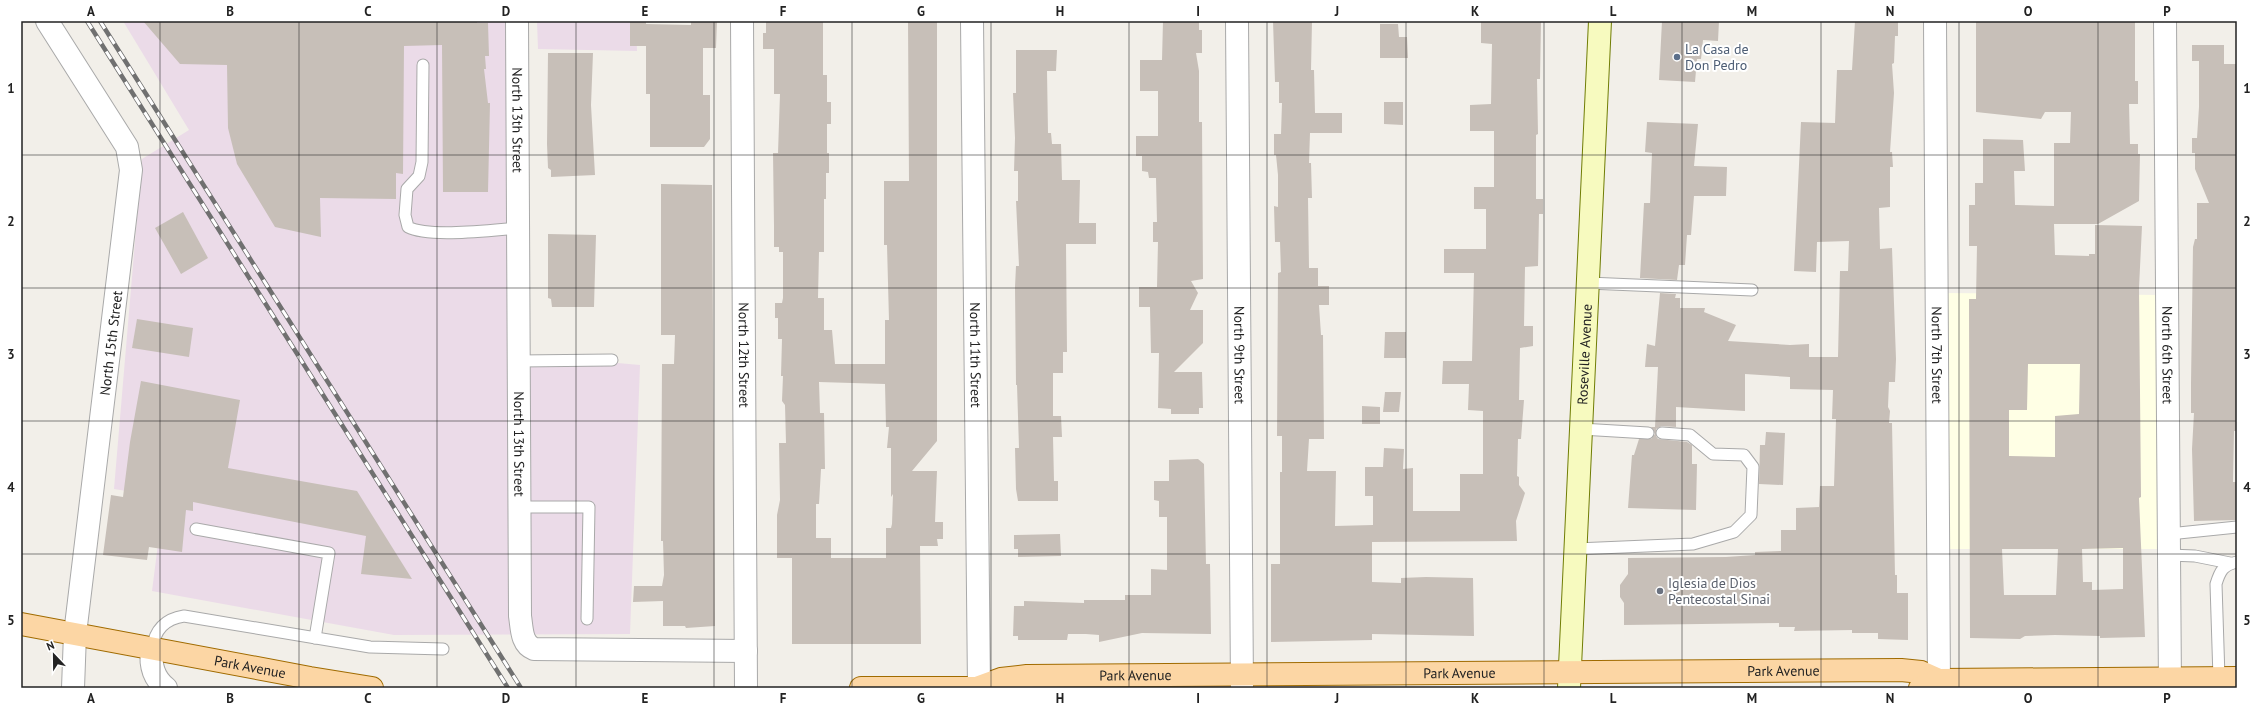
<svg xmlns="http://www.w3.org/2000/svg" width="2258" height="709" viewBox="0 0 2258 709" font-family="'PT Sans',sans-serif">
<rect width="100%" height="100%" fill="#f2efe9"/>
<!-- industrial -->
<g fill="#ebdbe8">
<path d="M123,21H505L511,54L527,355L640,365L630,634L394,635L152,591L164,497L114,489L142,159L189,130Z"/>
<path d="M537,21H636L637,51L538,49Z"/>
</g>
<!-- education -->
<path fill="#ffffe5" d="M1940,293L2164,295L2166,549H1942Z"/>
<!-- building -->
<g fill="#c7bfb8" fill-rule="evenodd">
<path d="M143,21H477V23H488L489,56H485L486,69H484L488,103H490L488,192H443L442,45L404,46L403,174L396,173V199L320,198L321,237L275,227L237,164L228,128L227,65L180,64Z"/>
<path d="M630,21H646V24L691,25V21H717L716,48H703V95H710V139L704,147H650V94H646V46H630Z"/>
<path d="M766,21H823V75H827V102H831V124H827V153H829V173H826V199H824V252H819L818,298H824V330H832L835,364H885V320H889L887,245H884V181H909L908,21H937V441L912,471H937L935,522H943V539H937L938,546H920L921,644H792V558H777V515L780,500L779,443H786L785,405L782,401L783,376H781L782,339H778V318H775V303H782L783,298V252H779V247H774V226L773,153H778L780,94H774V49H763V33H766ZM819,382L885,384L886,427H889L887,448H891V497L893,494L892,524L891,528H886V558H831V538H816V504H819L821,469H825L824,413H820Z"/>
<path d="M1163,21H1199V30H1202V53H1196L1199,71V122H1202L1203,279L1191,281L1198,293L1190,310H1203V343L1174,372H1202L1203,408H1199V414H1171V409L1158,408L1159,353H1151L1150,307H1139V287H1157L1158,242H1153V222H1157L1156,178H1149L1148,172L1142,171V156H1136V136H1158V91H1140V60H1162Z"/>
<path d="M1273,21H1312L1311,70H1314L1315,113H1342V133H1310L1309,163H1311L1312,198H1308L1309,268H1318V286H1329V305H1319L1321,335H1323L1324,439H1309L1307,471H1336L1335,526L1373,525V496H1365V467H1383L1384,448L1404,449L1403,469L1413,468V511H1460V474H1483V411L1468,410L1469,384H1442L1443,361H1472L1474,273H1444V249H1486V209H1474V187H1494V131H1470V105L1491,104L1492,44L1481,43V21H1541L1540,79H1537L1538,134L1536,135V199H1543V214H1539L1538,266L1525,267L1524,326H1533V346L1520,348L1519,400H1524L1521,439H1518L1517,476L1519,477V485L1525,493L1516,521L1517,541L1372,542V582L1401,583V578L1426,577L1473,578L1474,636L1372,634V640L1271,642V564H1280V472H1282V436H1277L1278,273L1281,272L1280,242H1275L1274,206L1278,207V175L1276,155H1274V134H1281L1282,103H1279V82H1275Z"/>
<path d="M1662,21H1719L1718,41L1703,40L1701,59H1697L1695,82L1659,80Z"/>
<path d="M1855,21H1898V36H1895L1894,63L1892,64L1894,93L1890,152H1892L1893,167H1890V207L1879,208L1880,249L1892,248L1896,359L1895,382H1889L1888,407L1890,411L1889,423H1892L1895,575H1897V593H1908V640L1878,639V633H1852V630L1794,631L1795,627H1779V623L1624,625V603L1620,597V585L1628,574V558L1726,557L1755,555V552L1781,551V530H1796V508L1819,507L1820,486H1834L1836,419H1832L1833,390L1790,389V377L1745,374V411L1676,407V427L1662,426L1656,429V436L1658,439L1687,442L1692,445V464H1697L1696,510L1628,508L1632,455H1634L1639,439H1651L1655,434L1651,427H1655L1658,367H1645L1647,344L1655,346L1660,293L1676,294L1675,298H1680V308H1705L1704,312L1736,325L1728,341L1790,345L1809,344V357H1838L1840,271H1848L1849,241L1817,242L1816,272L1794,271L1798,186L1801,122L1835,123L1837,70H1852Z"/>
<path d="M2135,21V81H2138V104H2129L2130,144H2138V154H2140L2139,201L2098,224H2054L2055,255L2089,256V254H2095V225L2142,226L2139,288L2141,497L2139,498L2145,637L2100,638V636L2055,635L2025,636L2020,639L1970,638L1969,299H1976L1977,246H1969V205H1975V183H1983V139L2023,140L2025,171H2014L2015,205H2017L2054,206V143H2070L2071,112H2045L2041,119L1976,112V22ZM2028,364H2080L2079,414L2055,416V457L2009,456V410H2027ZM2123,548V589L2092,590V582H2083L2082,549ZM2002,549H2058L2056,595H2004Z"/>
<path d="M1380,24H1398L1399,37H1407L1408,58H1380Z"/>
<path d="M2192,45H2224V64H2237V431H2234L2233,482H2237V520L2194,521L2192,449L2194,413H2191V384L2193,247L2195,239H2197V203H2209L2195,169V153H2192V138H2197L2199,107V61H2192Z"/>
<path d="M1016,50H1057L1056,71H1047L1048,133H1051L1052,144H1061L1062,180H1080L1079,223H1096V244H1066L1067,352H1063V373H1053V416H1061L1062,437H1053L1054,481H1058V501H1018L1016,489L1015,448H1019L1017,385H1016L1015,287L1016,266H1019L1016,201H1018V171H1014L1015,138L1013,93H1016Z"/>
<path d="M548,53H593L591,105L595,175L551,177V170L548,168L547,144Z"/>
<path d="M1384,102H1403V125L1384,124Z"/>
<path d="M1647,122L1698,124L1694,166L1727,167L1726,196H1694L1691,235H1687L1685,265H1679L1677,280L1640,278L1644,203H1650L1652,153L1645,152Z"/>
<path d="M661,184L712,185L715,626L686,628L685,626H663V601L633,602L634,586H662L664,575L663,541H661L662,364H674L675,335H661Z"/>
<path d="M183,212L208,258L181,274L155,228Z"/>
<path d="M548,234L596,235L594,307H552L551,299L548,298Z"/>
<path d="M137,319L193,328L189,357L132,348Z"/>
<path d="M1385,332H1406V358H1384Z"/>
<path d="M141,381L240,400L228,468L357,491L412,579L361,574L366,536L193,502V511L186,510L182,552L149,547L147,560L103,555L111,495L123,497L130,442Z"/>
<path d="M1385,392H1401L1399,412H1383Z"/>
<path d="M1362,406L1380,407V424H1362Z"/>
<path d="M1766,432L1785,433L1783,485L1759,484L1760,445H1765Z"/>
<path d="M1198,459L1204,464L1206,564H1210L1211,634L1142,633L1099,642V635L1086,634H1068L1067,640H1018V636H1013L1014,606H1024V601L1084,603V600H1125V595H1151V569L1167,570V517H1159V501L1154,500V481H1169V460Z"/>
<path d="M1060,534L1061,556L1018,557V549H1014V535Z"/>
</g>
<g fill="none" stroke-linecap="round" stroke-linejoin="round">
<defs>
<g id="lane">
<path d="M423,65L422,162L419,176L407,189L405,215L408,227C429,238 492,230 518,228"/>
<path d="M1588,283L1752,290"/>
<path d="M519,361L612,360"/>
<path d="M1581,429L1648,433"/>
<path d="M520,507H589L587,619"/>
<path d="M196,529L329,553L315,638"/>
<path d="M2169,534L2237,527"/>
<path d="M1576,549L1693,544L1734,532L1751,515L1753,467L1744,455L1713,454L1690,435L1662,433"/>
<path d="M2169,555L2195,556L2230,563"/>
<path d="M152,649C155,629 165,619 184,616L370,647L443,649"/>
<path d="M2219,678L2216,584C2220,571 2223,565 2237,562"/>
</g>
<g id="street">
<path d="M47,21L127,147L131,170L75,634L73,688"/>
<path id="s1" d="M517,21L520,616C522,628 521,644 534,649L746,651"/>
<path id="s2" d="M742,21L746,688"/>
<path id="s3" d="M972,21L979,688"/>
<path id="s4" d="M1237,21L1242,688"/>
<path id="s5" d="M1935,21L1939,688"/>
<path id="s6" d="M2165,21L2170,688"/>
<path d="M152,649C150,664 153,678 166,688"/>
</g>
<g id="secondary">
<path id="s7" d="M1569,688L1600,21"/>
</g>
<g id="primary">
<path id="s8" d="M21,624L310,678L372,688"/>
<path id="s9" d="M979,687L1001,679L1027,676L1901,670L1921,672L1939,680"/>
<path d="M861,688H980"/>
<path d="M1920,688L1939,680L2237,678"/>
</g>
</defs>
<!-- lane casing -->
<use href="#lane" stroke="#a9a9a9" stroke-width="13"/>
<!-- street casing -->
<use href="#street" stroke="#a9a9a9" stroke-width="24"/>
<!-- secondary casing -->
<use href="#secondary" stroke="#707d05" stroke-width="24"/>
<!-- primary casing -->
<use href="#primary" stroke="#a06b00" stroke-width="24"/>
<!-- lane -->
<use href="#lane" stroke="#fff" stroke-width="11"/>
<!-- street -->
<use href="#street" stroke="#fff" stroke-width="22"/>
<!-- secondary -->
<use href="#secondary" stroke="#f7fabf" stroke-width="22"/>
<!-- primary -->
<use href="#primary" stroke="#fcd6a4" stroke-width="22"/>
<defs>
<g id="rail">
<path d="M87,21L508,688"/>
<path d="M100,21L521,688"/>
</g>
</defs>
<!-- rail casing -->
<use href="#rail" stroke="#707070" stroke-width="4.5"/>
<!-- rail -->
<use href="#rail" stroke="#fff" stroke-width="3" stroke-dasharray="9" stroke-linecap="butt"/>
</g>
<!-- grid -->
<path fill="none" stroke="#222" stroke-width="1" stroke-opacity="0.55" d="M160,21V688M299,21V688M437,21V688M576,21V688M714,21V688M852,21V688M991,21V688M1129,21V688M1267,21V688M1406,21V688M1544,21V688M1682,21V688M1821,21V688M1959,21V688M2098,21V688M21,155H2237M21,288H2237M21,421H2237M21,554H2237"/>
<!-- markers -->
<circle fill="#5c6f8a" stroke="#fff" stroke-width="1.5" cx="1677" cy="57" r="4"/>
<circle fill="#6b7280" stroke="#fff" stroke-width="1.5" cx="1660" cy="591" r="4"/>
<g text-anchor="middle" stroke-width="4" stroke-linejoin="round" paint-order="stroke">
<!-- service labels -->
<g font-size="14" fill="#4e5e75" stroke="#fff" text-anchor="start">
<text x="1685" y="54">La Casa de<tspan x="1685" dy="16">Don Pedro</tspan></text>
</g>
<!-- street labels -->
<g font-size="14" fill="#222" stroke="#fff">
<text dy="5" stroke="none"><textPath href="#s1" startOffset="99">North 13th Street</textPath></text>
<text transform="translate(111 343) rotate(-83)" y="5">North 15th Street</text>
<text dy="5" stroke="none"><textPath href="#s2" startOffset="334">North 12th Street</textPath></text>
<text dy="5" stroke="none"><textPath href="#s3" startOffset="334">North 11th Street</textPath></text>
<text dy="5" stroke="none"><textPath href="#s7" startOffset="334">Roseville Avenue</textPath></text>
<text dy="5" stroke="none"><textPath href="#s4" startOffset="334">North 9th Street</textPath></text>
<text dy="5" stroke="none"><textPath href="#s5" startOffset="334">North 7th Street</textPath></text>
<text dy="5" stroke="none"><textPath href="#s6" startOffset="334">North 6th Street</textPath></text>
<text dy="5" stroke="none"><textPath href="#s1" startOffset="423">North 13th Street</textPath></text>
<text dy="5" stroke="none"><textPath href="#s8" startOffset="233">Park Avenue</textPath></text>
<text dy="5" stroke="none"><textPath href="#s9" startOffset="806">Park Avenue</textPath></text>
<text dy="5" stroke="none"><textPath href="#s9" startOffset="482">Park Avenue</textPath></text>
<text dy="5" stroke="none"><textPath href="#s9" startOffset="158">Park Avenue</textPath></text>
</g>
<!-- worship labels -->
<g font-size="14" fill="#5b616d" stroke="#fff" text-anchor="start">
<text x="1668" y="588">Iglesia de Dios<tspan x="1668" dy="16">Pentecostal Sinai</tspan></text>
</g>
</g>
<!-- border -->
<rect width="2258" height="709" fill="none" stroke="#ffffff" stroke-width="44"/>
<!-- north arrow -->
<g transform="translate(54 655) rotate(338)" stroke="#ffffff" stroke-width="3" paint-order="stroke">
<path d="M0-3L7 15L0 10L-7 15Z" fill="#222222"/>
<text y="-6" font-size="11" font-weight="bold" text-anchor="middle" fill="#222222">N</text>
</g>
<rect x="22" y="22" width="2214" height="665" fill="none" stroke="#222" stroke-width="1.5"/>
<g font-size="13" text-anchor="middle" font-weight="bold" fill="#222">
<text x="91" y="16">A</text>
<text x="230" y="16">B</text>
<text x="368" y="16">C</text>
<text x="506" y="16">D</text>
<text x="645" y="16">E</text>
<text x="783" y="16">F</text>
<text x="921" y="16">G</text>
<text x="1060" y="16">H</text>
<text x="1198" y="16">I</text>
<text x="1337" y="16">J</text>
<text x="1475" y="16">K</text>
<text x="1613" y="16">L</text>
<text x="1752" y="16">M</text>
<text x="1890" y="16">N</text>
<text x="2028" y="16">O</text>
<text x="2167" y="16">P</text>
<text x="11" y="93">1</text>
<text x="2247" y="93">1</text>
<text x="11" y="226">2</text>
<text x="2247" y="226">2</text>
<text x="11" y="359">3</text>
<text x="2247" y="359">3</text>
<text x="11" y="492">4</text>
<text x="2247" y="492">4</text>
<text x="11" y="625">5</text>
<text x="2247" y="625">5</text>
<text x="91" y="703">A</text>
<text x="230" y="703">B</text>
<text x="368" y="703">C</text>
<text x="506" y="703">D</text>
<text x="645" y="703">E</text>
<text x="783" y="703">F</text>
<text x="921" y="703">G</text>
<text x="1060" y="703">H</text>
<text x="1198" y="703">I</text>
<text x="1337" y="703">J</text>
<text x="1475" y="703">K</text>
<text x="1613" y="703">L</text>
<text x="1752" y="703">M</text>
<text x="1890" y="703">N</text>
<text x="2028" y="703">O</text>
<text x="2167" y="703">P</text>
</g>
</svg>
